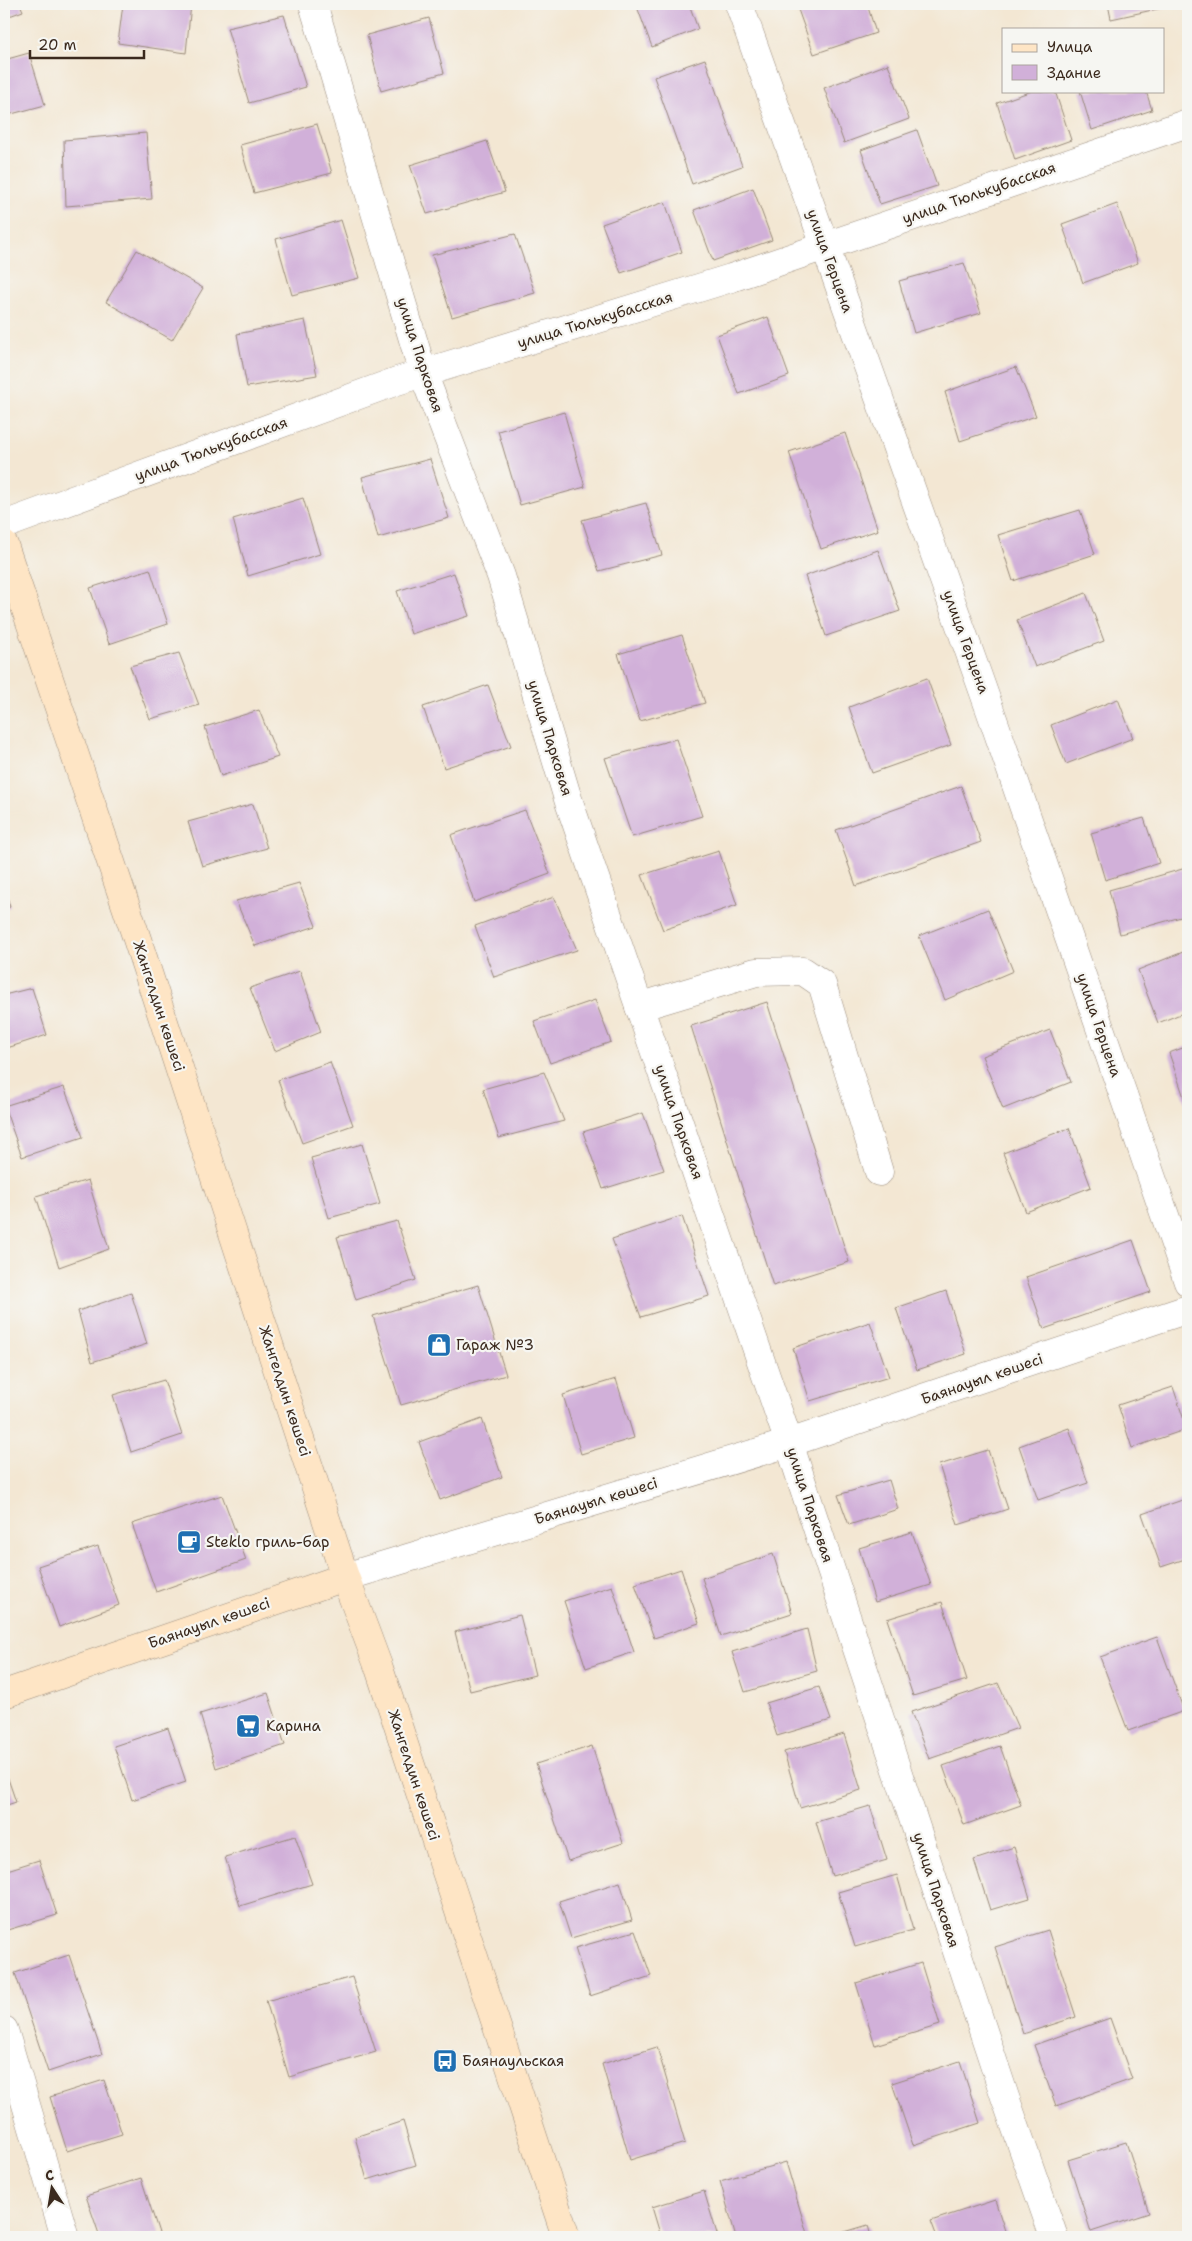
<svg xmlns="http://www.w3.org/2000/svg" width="1192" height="2241" viewBox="0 0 1192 2241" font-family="'Shantell Sans',sans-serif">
<rect width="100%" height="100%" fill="#f6f6f2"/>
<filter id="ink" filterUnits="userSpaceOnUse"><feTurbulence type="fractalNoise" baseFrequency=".02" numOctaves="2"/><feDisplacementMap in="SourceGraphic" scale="10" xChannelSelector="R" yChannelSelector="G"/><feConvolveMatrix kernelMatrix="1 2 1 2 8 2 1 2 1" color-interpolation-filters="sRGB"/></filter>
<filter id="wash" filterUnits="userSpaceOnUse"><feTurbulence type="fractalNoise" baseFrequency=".0096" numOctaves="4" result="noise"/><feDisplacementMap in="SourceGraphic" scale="20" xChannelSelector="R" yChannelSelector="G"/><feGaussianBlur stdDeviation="1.12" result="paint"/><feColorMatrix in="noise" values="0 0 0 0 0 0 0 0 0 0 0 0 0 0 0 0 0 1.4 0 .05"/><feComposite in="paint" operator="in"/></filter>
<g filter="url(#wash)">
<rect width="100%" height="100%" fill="#f3e7d3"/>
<g id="blocks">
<!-- building -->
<g fill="#d1b0d9">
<path d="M4,4H20L23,11L4,18Z"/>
<path d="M123,4H191L186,53L118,43Z"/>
<path d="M636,4H689L698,29L652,47Z"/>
<path d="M796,4H867L876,33L814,54Z"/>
<path d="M1108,4H1170L1171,6L1111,19Z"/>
<path d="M284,15L306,87L249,103L227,28Z"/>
<path d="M429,18L444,73L381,91L367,35Z"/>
<path d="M29,53L45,105L4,116V60Z"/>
<path d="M705,59L742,166L692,184L654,77Z"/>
<path d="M888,64L909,119L844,143L824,88Z"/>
<path d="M1032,91H1055L1071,140L1015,160L997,103Z"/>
<path d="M1080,91H1146L1152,110L1092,130Z"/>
<path d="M317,124L332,173L254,193L240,145Z"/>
<path d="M917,130L937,186L880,204L861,150Z"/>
<path d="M146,133L152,199L66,206L64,140Z"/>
<path d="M487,141L505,192L427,214L410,165Z"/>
<path d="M753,188L772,240L713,261L694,210Z"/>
<path d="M665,202L682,252L621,273L602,224Z"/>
<path d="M1117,204L1138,263L1083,283L1062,224Z"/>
<path d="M341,220L359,278L292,295L276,239Z"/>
<path d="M515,234L535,293L452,317L432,255Z"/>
<path d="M137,250L203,288L172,340L106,302Z"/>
<path d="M964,263L981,313L914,333L899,281Z"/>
<path d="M768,317L789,376L739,394L717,335Z"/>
<path d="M305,320L317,375L247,387L237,334Z"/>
<path d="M1016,367L1036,416L960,441L945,392Z"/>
<path d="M564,412L585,487L520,505L498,431Z"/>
<path d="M845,433L878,530L821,549L789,452Z"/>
<path d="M430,459L449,518L378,538L362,477Z"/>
<path d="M303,498L320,554L248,576L233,519Z"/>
<path d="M646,503L662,555L599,571L582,520Z"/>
<path d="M1080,510L1095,554L1013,581L998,535Z"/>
<path d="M878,550L900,611L826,636L805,576Z"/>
<path d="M150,569L168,624L109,644L90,588Z"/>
<path d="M454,573L469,616L411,634L397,591Z"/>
<path d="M1086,593L1104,641L1035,667L1017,620Z"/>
<path d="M682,635L705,703L640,721L618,654Z"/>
<path d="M179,653L199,705L150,719L130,666Z"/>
<path d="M927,678L951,745L872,773L849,707Z"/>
<path d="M488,685L511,746L444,768L423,707Z"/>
<path d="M1118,699L1133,738L1066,764L1051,725Z"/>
<path d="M259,710L278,757L221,776L205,727Z"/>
<path d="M676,739L702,816L632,837L605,758Z"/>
<path d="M961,786L981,842L856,886L836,830Z"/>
<path d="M253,804L267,848L202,866L188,822Z"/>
<path d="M525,810L550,874L474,902L451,835Z"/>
<path d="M1144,818L1159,863L1105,880L1091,833Z"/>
<path d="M719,851L737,905L663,930L642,875Z"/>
<path d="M1186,868L1188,876V915L1120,934L1109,890Z"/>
<path d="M299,883L316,926L255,946L236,901Z"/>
<path d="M4,886L10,907L4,909Z"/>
<path d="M554,897L577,950L494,977L475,926Z"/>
<path d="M988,909L1013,971L945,1000L919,936Z"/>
<path d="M1188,950V1011L1158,1023L1138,970Z"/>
<path d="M300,971L321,1032L275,1051L250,988Z"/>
<path d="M32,988L47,1035L4,1049V995Z"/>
<path d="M595,1000L611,1042L550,1063L534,1021Z"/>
<path d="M767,1002L849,1262L773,1286L691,1026Z"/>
<path d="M1050,1030L1071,1082L1003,1109L982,1056Z"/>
<path d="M1188,1046V1109L1169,1053Z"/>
<path d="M330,1062L353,1125L302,1143L278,1080Z"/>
<path d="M544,1072L564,1121L499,1138L483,1089Z"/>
<path d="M64,1087L83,1137L22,1157L4,1106Z"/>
<path d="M643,1113L664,1170L603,1189L583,1132Z"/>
<path d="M1069,1128L1091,1187L1026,1212L1003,1153Z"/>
<path d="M362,1144L380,1204L329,1218L311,1158Z"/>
<path d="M88,1180L109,1249L59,1267L36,1196Z"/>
<path d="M682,1216L709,1296L641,1317L612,1239Z"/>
<path d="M397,1221L416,1280L356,1300L337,1237Z"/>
<path d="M1133,1240L1151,1292L1044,1329L1026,1277Z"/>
<path d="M478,1285L506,1375L401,1405L373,1316Z"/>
<path d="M946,1291L966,1354L917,1370L896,1308Z"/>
<path d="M131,1293L147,1344L92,1362L78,1311Z"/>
<path d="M870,1322L889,1377L810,1401L793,1348Z"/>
<path d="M616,1379L634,1438L581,1454L563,1395Z"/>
<path d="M164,1380L182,1435L131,1452L113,1395Z"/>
<path d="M1173,1387L1187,1429L1132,1448L1118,1405Z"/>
<path d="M4,1412L8,1425L4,1426Z"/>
<path d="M482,1419L502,1477L440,1500L419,1442Z"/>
<path d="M1069,1428L1088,1483L1038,1500L1019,1446Z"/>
<path d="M988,1450L1008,1509L958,1525L939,1465Z"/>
<path d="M889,1480L898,1509L849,1525L838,1495Z"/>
<path d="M222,1495L246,1560L156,1592L132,1524Z"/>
<path d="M1188,1498V1558L1161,1567L1142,1514Z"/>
<path d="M912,1532L931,1585L875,1602L859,1548Z"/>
<path d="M98,1546L119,1605L59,1627L38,1566Z"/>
<path d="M773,1554L792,1613L721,1636L702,1578Z"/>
<path d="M681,1569L699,1623L654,1638L635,1584Z"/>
<path d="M612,1586L634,1652L586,1668L564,1601Z"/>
<path d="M942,1602L967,1680L913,1696L887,1619Z"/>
<path d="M520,1615L535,1675L470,1691L455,1632Z"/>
<path d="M807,1629L817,1671L745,1692L732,1652Z"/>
<path d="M1157,1637L1184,1711L1128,1731L1100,1657Z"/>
<path d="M998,1683L1018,1728L929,1759L911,1712Z"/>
<path d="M819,1687L831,1720L777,1736L766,1703Z"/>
<path d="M268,1693L285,1745L216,1768L200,1714Z"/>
<path d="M168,1728L186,1782L132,1800L114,1746Z"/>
<path d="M844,1734L861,1790L800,1808L784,1752Z"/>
<path d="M592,1746L623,1843L568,1861L536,1764Z"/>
<path d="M1000,1746L1021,1805L964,1825L943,1766Z"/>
<path d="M4,1767L16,1802L4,1806Z"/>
<path d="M870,1806L887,1860L832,1876L816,1822Z"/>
<path d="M295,1836L312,1884L240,1906L225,1857Z"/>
<path d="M1014,1847L1030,1898L990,1910L974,1860Z"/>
<path d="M39,1860L57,1915L4,1931V1871Z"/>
<path d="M897,1875L913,1930L855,1947L838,1892Z"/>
<path d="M620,1882L632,1920L571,1938L559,1901Z"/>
<path d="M1048,1930L1076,2017L1023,2034L995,1947Z"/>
<path d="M635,1931L651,1976L590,1996L575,1948Z"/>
<path d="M69,1955L102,2054L48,2072L15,1973Z"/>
<path d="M921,1963L940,2025L875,2045L856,1983Z"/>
<path d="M352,1977L376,2052L289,2077L266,2001Z"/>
<path d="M1110,2018L1132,2079L1056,2106L1034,2045Z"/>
<path d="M657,2047L685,2143L630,2160L602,2064Z"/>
<path d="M960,2061L980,2123L913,2145L892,2083Z"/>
<path d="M104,2080L122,2134L67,2151L50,2097Z"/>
<path d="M403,2121L416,2165L367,2180L355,2137Z"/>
<path d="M1126,2142L1149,2213L1091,2232L1068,2160Z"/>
<path d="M786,2162L808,2237H736L720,2181Z"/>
<path d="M141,2178L159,2233L145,2237H100L86,2196Z"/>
<path d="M704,2191L718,2237H661L652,2207Z"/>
<path d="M995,2200L1007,2237H937L931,2221Z"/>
<path d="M868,2225L871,2237H828Z"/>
</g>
</g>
</g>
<g filter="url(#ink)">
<use href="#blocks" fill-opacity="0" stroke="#978878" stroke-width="1"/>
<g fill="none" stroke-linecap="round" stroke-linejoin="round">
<defs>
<g id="minor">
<path d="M313,4L423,373L501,576L568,799L789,1443L1005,2097L1054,2237"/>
<path d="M739,4L990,710L1188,1282"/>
<path d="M4,525L397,381L731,278L1188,123"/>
<path d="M639,1007L756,972L803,971L822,984L879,1172"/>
<path d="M4,2030L65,2237"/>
</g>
<path id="tertiary" d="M345,1577L789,1443L1188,1309"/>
<g id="secondary">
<path d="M4,545L137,939L345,1577L379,1668L566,2237"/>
<path d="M4,1694L345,1577"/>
</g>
</defs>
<!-- minor casing -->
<use href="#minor" stroke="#978878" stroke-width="29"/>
<!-- tertiary casing -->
<use href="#tertiary" stroke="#978878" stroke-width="29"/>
<!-- secondary casing -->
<use href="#secondary" stroke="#978878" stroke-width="29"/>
<!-- minor -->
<use href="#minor" stroke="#fff" stroke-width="28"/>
<!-- tertiary -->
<use href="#tertiary" stroke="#fff" stroke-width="28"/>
<!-- secondary -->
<use href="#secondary" stroke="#fee5c5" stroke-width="28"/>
</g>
</g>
<!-- icons -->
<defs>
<symbol id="shop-square" viewBox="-11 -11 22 22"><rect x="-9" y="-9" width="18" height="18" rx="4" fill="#1f6fb2" stroke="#f6f6f2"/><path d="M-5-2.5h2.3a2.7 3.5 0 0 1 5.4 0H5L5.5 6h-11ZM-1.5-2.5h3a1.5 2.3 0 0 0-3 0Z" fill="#fff"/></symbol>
<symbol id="cafe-square" viewBox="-11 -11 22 22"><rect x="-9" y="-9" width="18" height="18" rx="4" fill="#1f6fb2" stroke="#f6f6f2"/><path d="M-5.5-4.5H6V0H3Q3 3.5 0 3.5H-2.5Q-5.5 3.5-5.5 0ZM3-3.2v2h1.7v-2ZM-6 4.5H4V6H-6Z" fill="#fff"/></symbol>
<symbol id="supermarket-square" viewBox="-11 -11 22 22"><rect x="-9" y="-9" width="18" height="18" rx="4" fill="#1f6fb2" stroke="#f6f6f2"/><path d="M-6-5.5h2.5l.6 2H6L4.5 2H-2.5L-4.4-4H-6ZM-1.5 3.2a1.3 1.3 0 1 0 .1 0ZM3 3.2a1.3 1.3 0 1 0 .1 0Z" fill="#fff"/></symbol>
<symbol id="bus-square" viewBox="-11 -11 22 22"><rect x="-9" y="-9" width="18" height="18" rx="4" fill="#1f6fb2" stroke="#f6f6f2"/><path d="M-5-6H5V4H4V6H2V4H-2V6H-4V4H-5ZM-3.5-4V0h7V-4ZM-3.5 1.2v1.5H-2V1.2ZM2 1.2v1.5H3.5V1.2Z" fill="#fff"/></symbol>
</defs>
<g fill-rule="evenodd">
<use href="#shop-square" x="425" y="1331" width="28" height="28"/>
<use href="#cafe-square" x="175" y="1528" width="28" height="28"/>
<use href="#supermarket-square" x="234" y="1712" width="28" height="28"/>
<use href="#bus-square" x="431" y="2047" width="28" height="28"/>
</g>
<g text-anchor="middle" stroke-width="4.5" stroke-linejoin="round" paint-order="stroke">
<!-- street labels -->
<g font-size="15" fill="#3b2a1e" stroke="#f6f6f2">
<text transform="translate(979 193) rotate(-19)" y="5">улица Тюлькубасская</text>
<text transform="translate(830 261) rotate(70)" y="5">улица Герцена</text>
<text transform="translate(595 320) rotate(-17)" y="5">улица Тюлькубасская</text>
<text transform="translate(420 355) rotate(72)" y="5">улица Парковая</text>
<text transform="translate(211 449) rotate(-20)" y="5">улица Тюлькубасская</text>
<text transform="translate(966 642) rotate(70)" y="5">улица Герцена</text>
<text transform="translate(550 738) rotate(73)" y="5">улица Парковая</text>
<text transform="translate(159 1006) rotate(72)" y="5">Жангелдин көшесі</text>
<text transform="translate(1099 1025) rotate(71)" y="5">улица Герцена</text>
<text transform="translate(679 1122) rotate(71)" y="5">улица Парковая</text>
<text transform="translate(982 1379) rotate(-19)" y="5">Баянауыл көшесі</text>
<text transform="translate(285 1391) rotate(72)" y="5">Жангелдин көшесі</text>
<text transform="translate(596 1501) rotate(-17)" y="5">Баянауыл көшесі</text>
<text transform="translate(810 1505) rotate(72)" y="5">улица Парковая</text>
<text transform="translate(209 1623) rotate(-19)" y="5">Баянауыл көшесі</text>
<text transform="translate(414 1775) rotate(72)" y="5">Жангелдин көшесі</text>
<text transform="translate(936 1890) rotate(72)" y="5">улица Парковая</text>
</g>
<!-- poi labels -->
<g font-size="15" fill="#3b2a1e" stroke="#f6f6f2" text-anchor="start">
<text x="456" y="1350">Гараж №3</text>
<text x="206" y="1547">Steklo гриль-бар</text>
<text x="266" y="1731">Карина</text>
<text x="462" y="2066">Баянаульская</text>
</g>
</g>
<!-- margin -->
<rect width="1192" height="2241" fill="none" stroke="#f6f6f2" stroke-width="20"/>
<!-- legend -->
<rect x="1002" y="28" width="162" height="65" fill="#f6f6f2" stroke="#aba49d"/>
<rect x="1012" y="44" width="25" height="8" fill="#fee5c5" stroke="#aba49d"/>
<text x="1047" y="52" font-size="15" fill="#3b2a1e">Улица</text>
<rect x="1012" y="65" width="25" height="15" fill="#d1b0d9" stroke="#aba49d"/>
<text x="1047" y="78" font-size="15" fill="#3b2a1e">Здание</text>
<!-- north arrow -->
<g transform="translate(52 2188) rotate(348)" stroke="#f6f6f2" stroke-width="4" paint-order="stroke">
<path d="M0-4L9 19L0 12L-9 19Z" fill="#3b2a1e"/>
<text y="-8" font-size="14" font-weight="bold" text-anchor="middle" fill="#3b2a1e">С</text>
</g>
<!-- scale -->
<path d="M30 50v8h114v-8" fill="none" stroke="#3b2a1e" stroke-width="2.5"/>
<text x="38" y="50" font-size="15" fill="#3b2a1e" stroke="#f6f6f2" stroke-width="4" paint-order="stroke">20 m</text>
</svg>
